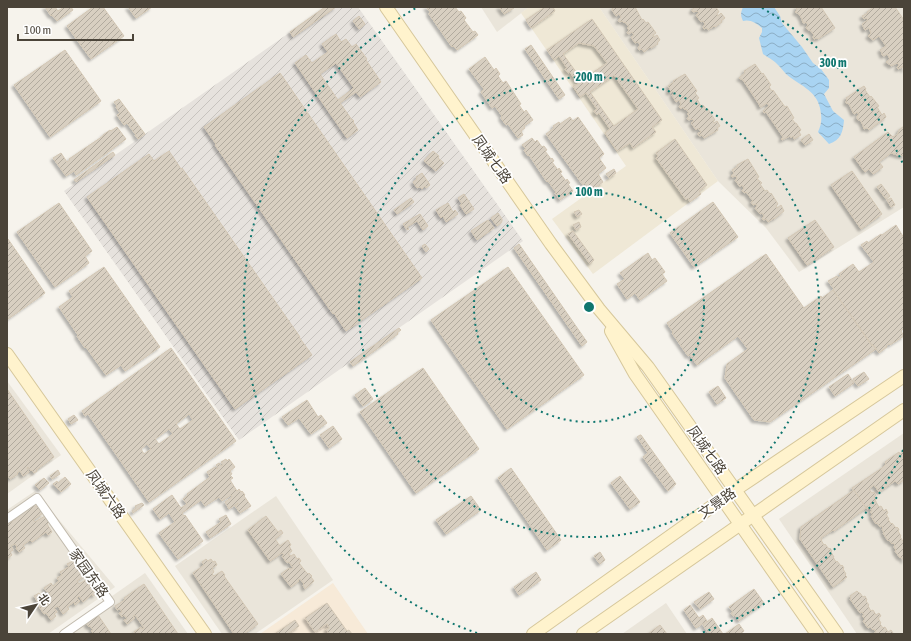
<svg xmlns="http://www.w3.org/2000/svg" width="911" height="641" viewBox="0 0 911 641" font-family="'Asap Condensed','Noto Sans SC',sans-serif">
<defs>
<pattern id="industrial-furrows" width="10" height="10" patternUnits="userSpaceOnUse"><rect width="10" height="10" fill="#e6e2dd"/><path d="M-1 1l2-2M0 10L10 0M9 11l2-2" fill="none" stroke="#c7c3be"/></pattern>
<pattern id="water-waves" width="16" height="10" patternUnits="userSpaceOnUse"><rect width="16" height="10" fill="#a9d4f2"/><path d="M0 5q4-4 8 0t8 0" fill="none" stroke="#8caec5"/></pattern>
<pattern id="building-hatch" width="6" height="6" patternUnits="userSpaceOnUse"><rect width="6" height="6" fill="#d8cfc1"/><path d="M-1 1l2-2M0 6l6-6M5 7l2-2" fill="none" stroke="#b1aa9e"/></pattern>
<filter id="shadow"><feDropShadow dx="-2.5" dy="2.5" stdDeviation="1" flood-color="#0004"/></filter>
</defs>
<rect width="100%" height="100%" fill="#f6f3ec"/>
<!-- residential -->
<g fill="#eae5da">
<path d="M481,7H529L497,32Z"/>
<path d="M599,7H904V207L799,272L766,228L718,181Z"/>
<path d="M7,381L61,455L7,494Z"/>
<path d="M904,433V634H857L779,519Z"/>
<path d="M35,491L115,587L48,634H7V510Z"/>
<path d="M276,496L333,580L255,634H222L175,566Z"/>
<path d="M145,573L188,634H58Z"/>
<path d="M666,603L687,634H622Z"/>
</g>
<!-- commercial -->
<path fill="#f7ead8" d="M333,583L368,634H260Z"/>
<!-- industrial -->
<path fill="url(#industrial-furrows)" d="M326,7H358L523,241L239,440L64,191Z"/>
<!-- education -->
<path fill="#efe8d6" d="M529,7H599L718,181L593,274L552,219L626,166L521,13Z"/>
<!-- water -->
<path fill="url(#water-waves)" d="M743,7H774L780,16L782,23L802,47L813,63L821,69L829,80V88L824,94L833,111L844,120C843,132 841,140 829,144L818,132C822,123 822,118 820,108C816,90 799,85 786,74C784,72 782,69 780,67C775,61 769,58 763,54L759,38L762,32V28C756,23 750,19 743,21C740,15 741,12 743,7Z"/>
<!-- building -->
<g fill="url(#building-hatch)" stroke="#d3c7b4" fill-rule="evenodd" filter="url(#shadow)">
<path d="M45,7H55L58,11L64,7H71L73,10L57,21L52,15L51,16Z"/>
<path d="M93,7H103L124,36L91,59L67,26Z"/>
<path d="M128,7H152L136,18Z"/>
<path d="M325,7H336L293,37L290,32Z"/>
<path d="M426,7H455L459,12L461,11L466,18L464,20L473,32L475,31L478,35L457,50L453,46L452,47L429,14V13L430,12Z"/>
<path d="M499,7H513L514,8L504,14Z"/>
<path d="M545,7H553L555,11L531,28L526,20Z"/>
<path d="M614,7H635L642,20L643,19L646,23L648,22L656,33L653,35L654,37L657,35L660,40L657,43L658,44L651,48L650,47L644,52L642,49L639,50L638,48L640,45L638,42L635,43L631,37L634,35L632,32L629,34L627,33L629,30L627,28L629,27L625,22L624,23L622,21L620,22L618,21L619,19L621,17L619,14L616,16L612,10V9Z"/>
<path d="M693,7H716L719,12L717,13L718,16L721,13L725,18L721,21L722,22L715,27L714,26L708,30L707,28L704,29L703,27L705,24L703,21L701,22L696,15L699,13L697,11L693,12L692,11V10L694,8Z"/>
<path d="M797,7H821L835,28L818,39L817,38L814,39L813,37L814,35L810,30H808L806,28L807,26L808,25L806,22L805,23H803L802,19L799,14L795,12L797,10L796,8Z"/>
<path d="M874,7H895L904,20V70L902,66L901,68L898,69L897,67L899,65L897,63L891,66L889,64L887,63L886,62L890,59L887,54L884,56L882,55V53L880,50L886,46L879,36L873,40L868,36L871,33L869,28L865,30L864,29V28L862,24L868,20L866,18L865,19L863,18L862,16L868,13L867,12Z"/>
<path d="M359,16L365,24L359,29L353,21Z"/>
<path d="M592,19L662,120L652,127L656,132L633,148L630,143L617,151L605,133L610,129L599,113L597,115L594,111L597,109L586,93L580,97L573,86L578,84L570,72L568,73L565,69L567,68L559,56L554,60L547,50ZM579,43L594,46L607,63L582,80L563,54ZM614,75L638,109L614,126L590,92Z"/>
<path d="M336,34L341,42L346,39L352,47L356,44L367,59L366,60L381,82L360,97L356,92L340,103L352,120V119L354,121L353,122L358,130L347,138L295,63L306,55L312,63L328,52L322,44ZM336,63L354,88L338,100L320,74Z"/>
<path d="M531,45L565,95L559,99L525,49Z"/>
<path d="M65,50L101,101L50,137L14,85Z"/>
<path d="M485,57L494,70L496,68L500,74L498,76L503,83L506,81L521,104L519,105L524,112L526,110L533,120L524,126L525,128L521,131L523,135L518,138L508,124L506,125L501,118L502,116L495,106L492,108L481,92L484,89L469,69Z"/>
<path d="M755,64L762,74L763,73L771,85L769,87L772,91L773,90L785,107L787,106L794,118L792,119L795,123H796L801,130L799,132L801,135L794,139L793,136L791,138L790,136L782,140L781,139L783,137L766,112L764,113L763,111L769,106L767,103L761,107H760L759,104L743,80L739,78L745,73L744,71Z"/>
<path d="M280,73L422,278L346,331L334,313L333,314L215,145L216,144L204,127Z"/>
<path d="M685,74L697,91L695,93L699,98L697,99L701,106L703,105L707,110L708,109L715,120L713,121L714,123L717,121L720,126L717,128L718,130L704,138L702,135L700,136L698,135V133L701,132L698,128L696,130L692,124L691,123L694,121L692,119L689,120L687,119L689,116L687,114L689,113L686,109L685,110L683,107L681,109L679,107L681,104L679,100L676,102L672,95L674,93L673,91L670,93L668,91L670,89L668,86L674,82L673,81Z"/>
<path d="M864,86L866,89L865,90L870,97L871,96L879,106L877,107L882,115L884,113L886,117L869,130L867,128L864,129L863,125L860,120H858L857,118V116L859,115L857,112L855,114L853,113L852,110L849,104L846,103V101L847,100L846,98Z"/>
<path d="M119,99L145,134L138,139L135,135H136L127,123L124,125L117,115L120,113L116,107L117,106L114,102Z"/>
<path d="M570,117L573,121L578,117L604,154L599,158L606,168L598,174L603,182L589,192L585,186L586,185L585,183L583,185L546,134L554,128L553,126L559,122L560,124Z"/>
<path d="M904,126V157L902,155L901,156L891,153L879,162L883,167L876,172L873,174L869,169L865,172L854,157L888,132L893,137L898,134L899,130Z"/>
<path d="M117,127L126,139L76,175L74,171L66,176L53,158L61,153L67,162L70,160L69,159L103,136V135L110,130L111,131Z"/>
<path d="M809,134L813,140L805,145L801,140Z"/>
<path d="M532,138L535,142L537,140L542,147L544,146L547,150L545,151L551,159L552,158L554,161L552,162L558,170L559,168L562,172L560,173L566,181L567,179L570,183L568,184L573,191L560,200L555,193L556,192L548,181L547,182L529,155L528,156L524,150L526,149L522,145Z"/>
<path d="M675,139L707,185L699,191L701,194L690,202L688,198L686,200L656,158L658,156L656,153Z"/>
<path d="M169,151L181,169L182,168L300,337H299L312,355L235,409L87,197L149,154L154,161Z"/>
<path d="M433,151L439,156L438,158L444,163L436,171L424,161Z"/>
<path d="M113,152L115,155L76,182L74,180Z"/>
<path d="M748,159L759,177L757,178L759,181H760L762,183L760,184L765,191L767,190L770,194L771,193L778,204L776,206L777,208L781,205L784,211L774,219V218L768,222L766,219L764,220L762,219L764,216L762,213L760,214L755,208L757,206L756,204L753,205L752,204L751,202L753,201L746,192L745,193L742,191L744,188L742,185L740,187L735,180L737,179L736,176L732,177L731,176L734,173L732,170L737,167V165Z"/>
<path d="M614,169L616,173L609,178L606,174Z"/>
<path d="M852,171L882,214L861,229L831,185Z"/>
<path d="M422,173L430,185L426,188L425,186L422,189L420,187L417,188L413,182L417,179L416,177Z"/>
<path d="M881,184L890,196L886,199L877,187Z"/>
<path d="M464,194L474,209L466,214L460,205L462,204L458,198Z"/>
<path d="M411,198L414,202L397,214L394,210Z"/>
<path d="M891,198L895,205L891,207L887,200Z"/>
<path d="M713,202L738,237L694,267L670,233Z"/>
<path d="M59,203L92,251L85,256L89,263L55,287L17,232Z"/>
<path d="M448,203L453,212L455,210L458,214L446,222L443,216L441,218L436,210Z"/>
<path d="M579,210L582,214L577,217L574,212Z"/>
<path d="M498,213L502,219V221L501,223L497,226L491,218Z"/>
<path d="M420,214L428,226L423,230L417,221L407,227L409,229L407,230L403,224Z"/>
<path d="M488,220L494,228L477,240L471,231Z"/>
<path d="M815,220L834,247L807,265L788,238Z"/>
<path d="M579,222L581,227L576,230L573,225Z"/>
<path d="M896,225L904,238V328L901,331L904,336L890,345L889,344L886,346L887,347L879,353L873,345H872L833,290L834,289L828,281L837,276L838,278L841,276L839,274L853,264L859,272L874,262L861,245L867,241L868,243L881,234L882,235Z"/>
<path d="M573,231L594,260L590,264L568,234Z"/>
<path d="M8,239L45,293L8,319L7,317V240Z"/>
<path d="M425,244L429,249L426,252L422,246Z"/>
<path d="M519,244L587,342L582,346L514,248Z"/>
<path d="M648,253L652,260L655,258L665,272L662,274L667,281L640,300L635,293L627,299L617,284L625,279L620,273Z"/>
<path d="M766,254L804,308L821,296L822,298L833,290L872,346L873,345L876,349L770,422L754,420L725,378L727,364L748,349L738,336L697,365L690,355L688,356L672,333L673,332L667,323Z"/>
<path d="M104,267L160,347L125,371L121,365L106,375L86,347L85,348L77,336L78,335L59,307L73,297L69,291Z"/>
<path d="M508,267L584,375L507,429L431,320Z"/>
<path d="M399,328L401,330L397,333L398,334L353,366L350,362Z"/>
<path d="M171,348L236,441L149,502L88,414L85,416L82,411ZM189,414L193,420L180,429L176,424ZM169,429L173,434L159,444L155,439ZM147,444L151,449L144,454L141,449Z"/>
<path d="M423,368L479,449L416,493L360,412Z"/>
<path d="M864,372L869,379L858,386L853,379Z"/>
<path d="M848,374L854,383L835,396L829,387Z"/>
<path d="M718,386L726,398L717,404L709,392Z"/>
<path d="M365,388L373,399L363,406L355,395Z"/>
<path d="M7,389L54,457L36,470L37,471L34,473L32,470L31,471L28,467L27,468L29,472L23,476L20,471L17,473L18,474L10,479L7,475V459L8,458L7,456Z"/>
<path d="M307,400L318,417L321,415L327,423L311,434L299,418L288,425L282,417Z"/>
<path d="M74,415L78,420L71,424L68,419Z"/>
<path d="M333,426L342,439L329,448L320,435Z"/>
<path d="M640,435H641L676,484L668,491L643,457L648,453L638,438L637,437Z"/>
<path d="M904,451V480L898,484L895,481L879,492L874,485L869,489L872,493L874,492L876,495L874,497L876,500L866,508L852,488L882,468L886,464L885,462L899,452L900,454Z"/>
<path d="M226,459L227,461L229,459L235,467L230,471L232,474L230,475L233,478L230,480L237,491L239,489L241,492L242,491L245,495L244,496L251,506L240,513L235,506L238,504V503L229,509L225,502L232,497L231,495L222,501L219,497L205,506L201,500L182,513L184,516L185,515L203,541L178,559L159,533L175,522L169,513L160,519L153,509L172,495L181,508L187,504L183,499L188,495L187,494L210,477L207,472L215,467L217,469L218,468L216,465L219,463L221,466L223,465L221,462Z"/>
<path d="M511,468L561,540L547,550L498,478Z"/>
<path d="M58,470L60,474L52,479L50,476Z"/>
<path d="M620,476L640,502L630,509L611,483Z"/>
<path d="M65,477L71,484L61,492L53,484L57,481L58,483Z"/>
<path d="M44,478L49,483L40,490L35,485Z"/>
<path d="M854,490L866,508L834,531L833,530L821,538L822,540H821L824,545L825,544L829,549L830,548L832,551L831,552L834,557H833L836,562L837,561L841,566L842,565L844,568L843,569L846,574L845,575L847,577L833,587L800,539L801,527Z"/>
<path d="M471,496L481,510L446,534L436,520Z"/>
<path d="M31,499L36,507L38,506L43,513L33,520L35,522L45,516L49,522L47,524L52,532L48,535L46,532L32,542L30,540L23,545L25,548L19,552L16,548L17,547L15,544L11,546L13,550L10,552L12,555L7,559V523L8,524L16,519L14,516Z"/>
<path d="M876,501V502L879,507L881,506L884,511L886,509L888,513L886,514L889,519H888L891,524L892,523L896,528L897,527L899,529L898,531L901,536L900,537L903,541L904,540V561L901,557L900,558L895,551L896,550L894,547L895,545L893,543L892,544L889,540L888,541L883,533H884L882,529L883,528L882,526L880,527L877,523L876,524L871,516L873,515L870,512L872,511L870,508L867,509L866,507Z"/>
<path d="M142,503L144,505L133,513L132,511L136,508L135,506Z"/>
<path d="M226,515L231,524L210,538L206,532L221,522L219,519Z"/>
<path d="M266,516L278,532L281,530L283,533L275,539L280,546L288,540L291,545L289,546L292,551L288,554L291,556L294,554L297,559L299,558L301,561L299,563L306,572L308,574L309,573L312,576L311,577L314,581L305,589L303,585L304,584L300,579L298,580L299,581L291,587L281,574L289,568L290,569L293,568L289,562L287,563L282,556L284,555L282,553L270,561L248,530Z"/>
<path d="M600,552L605,560L600,564L594,556Z"/>
<path d="M206,559L208,561L211,559L213,562L215,561L217,565L212,568L214,572L212,574L214,576L222,571L225,575L224,576L258,624L244,634H234L193,573L204,565L202,562Z"/>
<path d="M73,561L79,570L82,568L86,575L77,581L79,584L89,578L93,584L90,586L96,594L93,596L92,594L83,602L79,596L77,598L80,601L75,605L74,602L67,607L69,609L63,614L58,606L54,608L57,612L54,614L56,616L51,620L46,613L44,614L38,605L39,604L34,596L39,593L41,596L44,594L47,597L50,595L48,591L47,592L44,588L51,583L53,586L59,581L57,578L62,575L60,572L69,567L67,564Z"/>
<path d="M536,572L541,580L519,595L514,587Z"/>
<path d="M144,584L178,634H135L134,632L141,627L142,629L144,628L135,615L133,616L135,618L127,624L124,620L127,619L124,615L122,617L119,613L122,612L120,609L117,610L115,606L125,600L124,598Z"/>
<path d="M754,589L764,603L739,621L735,615L733,616L731,613L733,612L729,607Z"/>
<path d="M857,591L859,593H860L863,597L865,596L867,600L866,601L869,605L868,606L871,611L873,610L876,615L879,613L881,616L878,618L881,623L880,624L883,628L885,627L888,632L891,630L893,633L892,634H875L874,633L876,632L874,629L873,630L870,627L868,628L863,621L865,619L862,616L864,615L862,612L860,613L850,599L851,598L850,596Z"/>
<path d="M709,592L714,599L700,609L694,602Z"/>
<path d="M327,603L347,631L349,630L352,634H329L326,629L329,628L327,624L315,632L305,618Z"/>
<path d="M690,605L699,618L703,615L707,621L696,628L684,610Z"/>
<path d="M98,615L111,634H94L91,631L93,630L90,626L89,627L86,623Z"/>
<path d="M712,618L723,634H709L703,625Z"/>
<path d="M295,620L299,626L288,634H277L276,633Z"/>
<path d="M739,624L744,631L740,634H725Z"/>
<path d="M660,625L667,634H648Z"/>
</g>
<g fill="none" stroke-linecap="round" stroke-linejoin="round">
<defs>
<path id="street" d="M7,519L37,498L110,602L64,634"/>
<g id="secondary">
<path d="M386,7L551,244L599,309L648,367L837,634"/>
<path d="M611,331L635,374L817,634"/>
<path d="M7,354L205,634"/>
<path d="M533,634L735,490L904,376"/>
<path d="M583,634L904,410"/>
</g>
</defs>
<!-- street casing -->
<use href="#street" stroke="#c2bbae" stroke-width="10"/>
<!-- secondary casing -->
<use href="#secondary" stroke="#d6c79b" stroke-width="14"/>
<!-- street -->
<use href="#street" stroke="#fff" stroke-width="8"/>
<!-- secondary -->
<use href="#secondary" stroke="#fff3cd" stroke-width="12"/>
</g>
<!-- distance rings -->
<g fill="none" stroke="#0f766e" stroke-width="2" stroke-dasharray="2 4">
<circle cx="589" cy="307" r="115"/>
<circle cx="589" cy="307" r="230"/>
<path d="M903 450A345 345 0 0 1 701 633M477 633A345 345 0 0 1 416 8M762 8A345 345 0 0 1 903 164"/>
</g>
<g text-anchor="middle" stroke-width="3.5" stroke-linejoin="round" paint-order="stroke">
<!-- street labels -->
<g font-size="14" fill="#4b4439" stroke="#fff">
<text transform="translate(492 159) rotate(55)" y="5">凤城七路</text>
<text transform="translate(707 450) rotate(55)" y="5">凤城七路</text>
<text transform="translate(106 494) rotate(55)" y="5">凤城六路</text>
<text transform="translate(717 503) rotate(-35)" y="5">文景路</text>
<text transform="translate(89 573) rotate(55)" y="5">家园东路</text>
</g>
</g>
<circle cx="589" cy="307" r="6" fill="#0f766e" stroke="#fff" stroke-width="2"/>
<g font-size="12" text-anchor="middle" font-weight="bold" fill="#0f766e" stroke="#fff" stroke-width="3.5" stroke-linejoin="round" paint-order="stroke">
<text x="833" y="67">300 m</text>
<text x="589" y="81">200 m</text>
<text x="589" y="196">100 m</text>
</g>
<!-- border -->
<rect width="911" height="641" fill="none" stroke="#4b4439" stroke-width="16"/>
<!-- north arrow -->
<g transform="translate(36 605) rotate(55)" stroke="#ffffff" stroke-width="3" paint-order="stroke">
<path d="M0-3L7 15L0 10L-7 15Z" fill="#4b4439"/>
<text y="-6" font-size="11" font-weight="bold" text-anchor="middle" fill="#4b4439">北</text>
</g>
<!-- scale -->
<path d="M18 34v6h115v-6" fill="none" stroke="#4b4439" stroke-width="2"/>
<text x="24" y="34" font-size="12" fill="#4b4439" stroke="#ffffff" stroke-width="3" paint-order="stroke">100 m</text>
</svg>
